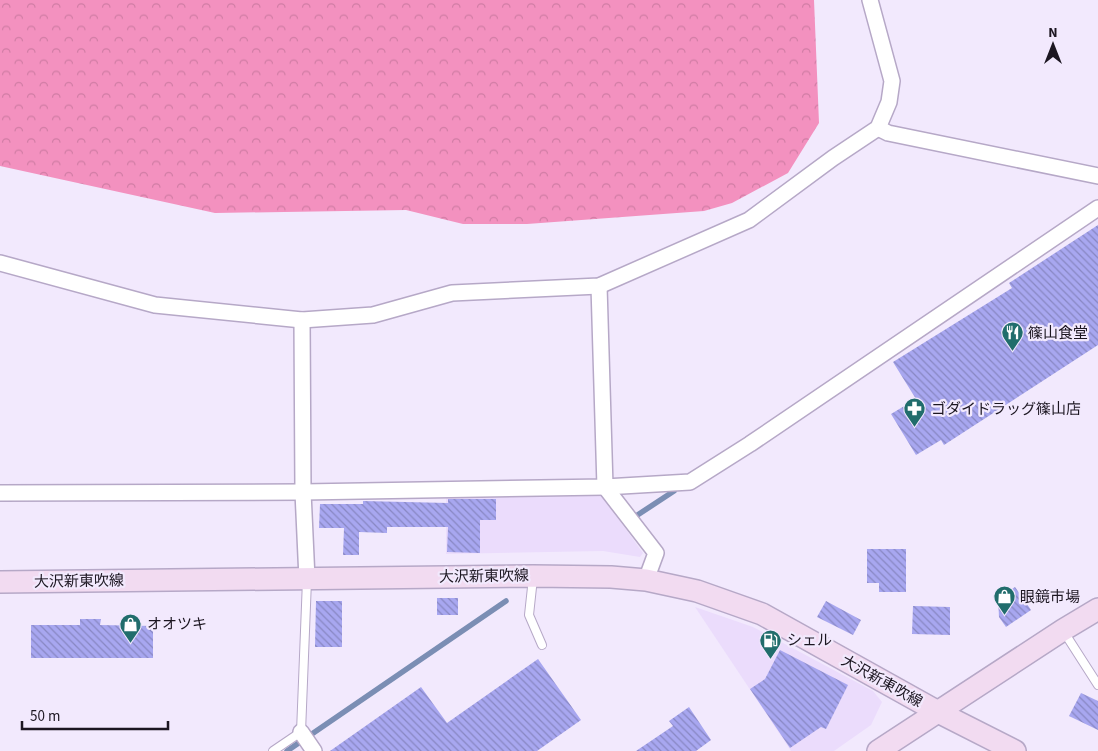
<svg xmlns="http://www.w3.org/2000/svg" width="1098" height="751" viewBox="0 0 1098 751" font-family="'Source Sans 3','Noto Sans JP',sans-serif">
<defs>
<pattern id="forest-crowns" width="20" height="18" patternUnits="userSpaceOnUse" patternTransform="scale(1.25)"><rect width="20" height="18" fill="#f391bf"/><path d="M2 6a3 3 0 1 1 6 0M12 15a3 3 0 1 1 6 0" fill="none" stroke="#d07ca4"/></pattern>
<pattern id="building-back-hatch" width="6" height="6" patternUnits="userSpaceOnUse" patternTransform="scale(1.25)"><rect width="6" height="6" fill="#a8a7f0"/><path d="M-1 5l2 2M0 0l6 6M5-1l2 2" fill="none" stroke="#8887c2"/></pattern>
</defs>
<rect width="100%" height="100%" fill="#f2e9fd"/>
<!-- built -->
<g fill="#ebdcfc">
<path d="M602,496L643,553L640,557L603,551L446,554V497Z"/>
<path d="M695,607L753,627L873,691L882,702L871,725L834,751H791Z"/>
</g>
<!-- forest -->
<path fill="url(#forest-crowns)" d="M0,0H814L819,123L788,173L732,203L704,211L527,224H463L406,210L215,213L0,166Z"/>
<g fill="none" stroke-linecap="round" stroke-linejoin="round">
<!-- stream -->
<g stroke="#7b8eb4" stroke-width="5.5">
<path d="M636,516L674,491"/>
<path d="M287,751L506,601"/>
</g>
</g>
<!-- building -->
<g fill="url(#building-back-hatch)">
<path d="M1098,225V345L944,445L941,440L916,455L891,414L916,399L893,362L1012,288L1009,283Z"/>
<path d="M448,499H496V520H480V553L447,552L448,527H387V533L359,532V555H343L344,528H319L320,504H363V501L448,503Z"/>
<path d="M867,549H906V592H879V583H867Z"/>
<path d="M1015,587L1031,610L1006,627L999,617L998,598Z"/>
<rect x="437" y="598" width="21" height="17"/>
<path d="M316,601H342V647H315Z"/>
<path d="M826,601L861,620L853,635L817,617Z"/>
<path d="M913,606L950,607V635L912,634Z"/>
<path d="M80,619H101L100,625L153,626V658H31V625H80Z"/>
<path d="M780,650L848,685L826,729L821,727L790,748L750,689L765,679Z"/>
<path d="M538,659L581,720L537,751H330L421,687L447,723Z"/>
<path d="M1081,693L1098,701V730L1069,716Z"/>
<path d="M689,707L711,740L696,751H636L673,726L669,721Z"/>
</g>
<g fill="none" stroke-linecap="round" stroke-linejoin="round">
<defs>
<g id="lane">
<path d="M533,578L529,615L542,645"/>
<path d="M1064,632L1098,685"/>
<path d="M273,751L301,732L307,580"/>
</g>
<g id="street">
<path d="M878,128L888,133L1098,176"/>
<path d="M0,263L155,305L302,320L373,315L452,293L599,286L749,220L833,158L878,128L889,102L892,81L870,0"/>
<path d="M599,286L605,487L656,553L646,580"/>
<path d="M302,320L303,492L307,579"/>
<path d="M0,493L303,492L605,487L690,482L750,444L1098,208"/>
<path d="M301,732L314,751"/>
</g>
<g id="secondary">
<path d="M0,582L533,576L611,577L646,580L697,591L762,614L938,712L1015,751"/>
<path d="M878,751L1063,630L1098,609"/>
</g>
</defs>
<!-- lane casing -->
<use href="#lane" stroke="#b6a8c7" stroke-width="10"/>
<!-- street casing -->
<use href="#street" stroke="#b6a8c7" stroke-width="18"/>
<!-- secondary casing -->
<use href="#secondary" stroke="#b6a8c7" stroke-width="24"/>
<!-- lane -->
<use href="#lane" stroke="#fff" stroke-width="8"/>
<!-- street -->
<use href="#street" stroke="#fff" stroke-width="15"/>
<!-- secondary -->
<use href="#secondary" stroke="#f2dbf1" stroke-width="21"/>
</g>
<!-- icons -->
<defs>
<symbol id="restaurant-pin" viewBox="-11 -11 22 30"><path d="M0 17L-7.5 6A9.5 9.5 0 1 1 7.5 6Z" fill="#216d6c" stroke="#f2e9fd"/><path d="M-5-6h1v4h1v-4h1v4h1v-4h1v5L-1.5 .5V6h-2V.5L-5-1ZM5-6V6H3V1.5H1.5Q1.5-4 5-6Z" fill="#fff"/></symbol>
<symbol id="pharmacy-pin" viewBox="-11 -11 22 30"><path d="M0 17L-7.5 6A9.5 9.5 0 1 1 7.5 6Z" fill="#216d6c" stroke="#f2e9fd"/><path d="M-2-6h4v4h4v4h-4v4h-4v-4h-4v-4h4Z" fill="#fff"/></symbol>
<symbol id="shop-pin" viewBox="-11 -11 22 30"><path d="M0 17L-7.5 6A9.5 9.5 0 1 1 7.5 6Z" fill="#216d6c" stroke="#f2e9fd"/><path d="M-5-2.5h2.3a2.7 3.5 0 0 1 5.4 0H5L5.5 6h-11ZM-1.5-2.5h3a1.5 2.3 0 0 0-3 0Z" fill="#fff"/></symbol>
<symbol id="fuel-pin" viewBox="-11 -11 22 30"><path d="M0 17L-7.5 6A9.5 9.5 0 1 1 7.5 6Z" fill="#216d6c" stroke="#f2e9fd"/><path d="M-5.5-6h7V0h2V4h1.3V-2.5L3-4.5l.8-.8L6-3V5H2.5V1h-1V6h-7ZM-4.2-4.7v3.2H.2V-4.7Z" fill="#fff"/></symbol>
</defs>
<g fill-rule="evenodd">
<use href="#restaurant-pin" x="1000" y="320" width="25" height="34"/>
<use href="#pharmacy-pin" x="902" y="396" width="25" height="34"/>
<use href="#shop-pin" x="992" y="584" width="25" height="34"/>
<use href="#shop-pin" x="118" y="612" width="25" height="34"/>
<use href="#fuel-pin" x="758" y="628" width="25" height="34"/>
</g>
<g text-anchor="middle" stroke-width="4.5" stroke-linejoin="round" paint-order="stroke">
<!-- poi labels -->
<g font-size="15" fill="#1c1621" stroke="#f2e9fd" text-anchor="start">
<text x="1028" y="338">篠山食堂</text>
<text x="931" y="414">ゴダイドラッグ篠山店</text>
<text x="1020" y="602">眼鏡市場</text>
<text x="147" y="629">オオツキ</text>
<text x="787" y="645">シェル</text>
</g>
<!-- street labels -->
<g font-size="15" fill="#1c1621" stroke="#f2e9fd">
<text transform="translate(484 576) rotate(-1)" y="5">大沢新東吹線</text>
<text transform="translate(79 581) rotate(-1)" y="5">大沢新東吹線</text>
<text transform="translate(882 681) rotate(29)" y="5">大沢新東吹線</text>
</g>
</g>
<!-- north arrow -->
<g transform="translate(1053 45)" stroke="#f2e9fd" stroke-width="4" paint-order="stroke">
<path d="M0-4L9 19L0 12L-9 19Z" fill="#1c1621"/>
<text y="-8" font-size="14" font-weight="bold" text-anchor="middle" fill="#1c1621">N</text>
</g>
<!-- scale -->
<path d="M22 721v8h146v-8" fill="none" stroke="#1c1621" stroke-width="2.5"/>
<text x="30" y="721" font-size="15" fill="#1c1621" stroke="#f2e9fd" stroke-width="4" paint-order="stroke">50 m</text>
</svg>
